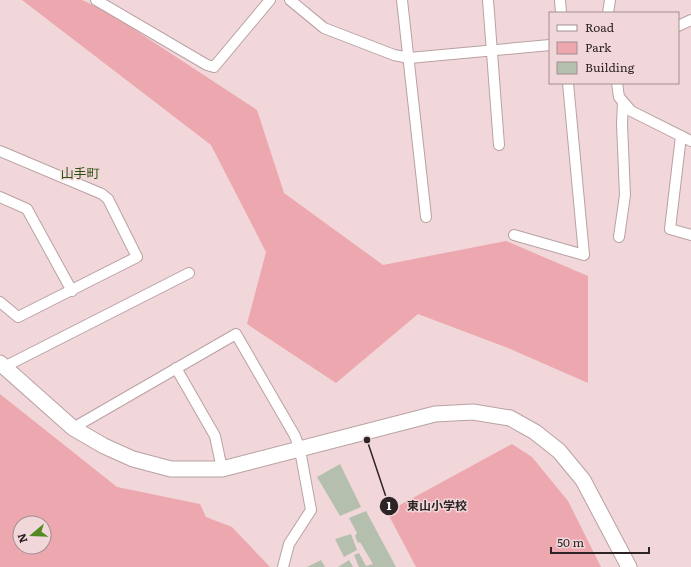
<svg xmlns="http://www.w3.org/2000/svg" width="691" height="567" viewBox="0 0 691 567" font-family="Literata,'Noto Sans JP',serif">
<rect width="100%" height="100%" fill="#f1d7da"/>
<!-- green -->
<g fill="#eda7af" fill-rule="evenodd">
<path d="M22,0H82L106,11L257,110L284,193L383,265L506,241L588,276V383L508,348L418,314L336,383L247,324L266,252L211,145Z"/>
<path d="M0,394L117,487L200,504L206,517L232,527L270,567H0ZM20,523H44V547H20Z"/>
<path d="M512,444L532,457L568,501L601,567H416L387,512Z"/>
</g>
<!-- building -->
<g fill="#b4c0ad">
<path d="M340,464L361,507L340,516L317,477Z"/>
<path d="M366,511L396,567H359L354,555L359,553L366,566L373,564L360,542L358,543L355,536L357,533L349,518Z"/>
<path d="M351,534L357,550L344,557L335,539Z"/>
<path d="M321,560L325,567H307Z"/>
<path d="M349,560L353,567H338Z"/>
</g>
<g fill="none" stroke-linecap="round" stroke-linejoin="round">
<defs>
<g id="street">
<path d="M96,0L207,65L214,67L270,0"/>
<path d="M290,0L324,28L394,55L409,58L550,45"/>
<path d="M402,0L426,217"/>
<path d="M488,0L499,145"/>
<path d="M560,0L561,13"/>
<path d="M608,13L610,0"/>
<path d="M678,26L691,20"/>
<path d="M617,83L619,97L631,111L691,141"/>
<path d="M681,136L670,229L691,235"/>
<path d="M0,151L102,194L108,199L137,257L18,317L0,302"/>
<path d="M0,197L27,209L72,291"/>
<path d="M514,235L584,255L568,83"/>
<path d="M619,237L625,195L622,124L623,102"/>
<path d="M4,367L189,273"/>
<path d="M176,368L215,436L222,469"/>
<path d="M73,428L236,334L295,436L300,450L311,510L289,544L283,567"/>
</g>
<path id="secondary" d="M0,363L73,428L104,446L133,459L171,469H222L435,414L473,412L510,418L535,432L559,451L583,480L629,567"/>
</defs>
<!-- street casing -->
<use href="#street" stroke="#b9a1a3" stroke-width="12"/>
<!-- secondary casing -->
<use href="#secondary" stroke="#b9a1a3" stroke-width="17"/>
<!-- street -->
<use href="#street" stroke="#fff" stroke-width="10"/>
<!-- secondary -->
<use href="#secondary" stroke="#fff" stroke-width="15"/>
</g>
<g text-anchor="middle" stroke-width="3" stroke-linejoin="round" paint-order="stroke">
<!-- quarter labels -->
<g font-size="13" fill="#2e510f" stroke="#f1d7da">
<text x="80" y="178">山手町</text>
</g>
</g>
<!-- callouts -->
<path fill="none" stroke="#2e2425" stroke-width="1.5" d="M367 440L389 506"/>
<g fill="#2e2425" stroke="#f1d7da" stroke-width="1.5">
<circle cx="367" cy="440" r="4"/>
<circle cx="389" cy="506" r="10"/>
</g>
<g font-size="12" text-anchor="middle" font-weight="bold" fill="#fff">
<text x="389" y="510">1</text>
</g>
<g font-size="12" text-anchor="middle" font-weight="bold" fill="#2e2425" stroke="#f1d7da" stroke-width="3" stroke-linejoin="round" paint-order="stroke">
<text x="437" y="510">東山小学校</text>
</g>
<!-- legend -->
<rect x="549" y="12" width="130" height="72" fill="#f1d7da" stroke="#a38f92"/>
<rect x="557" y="25" width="20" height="6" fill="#ffffff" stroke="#a38f92"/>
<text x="585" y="32" font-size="12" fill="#2e2425">Road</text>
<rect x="557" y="42" width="20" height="12" fill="#eda7af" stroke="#a38f92"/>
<text x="585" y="52" font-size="12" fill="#2e2425">Park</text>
<rect x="557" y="62" width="20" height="12" fill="#b4c0ad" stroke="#a38f92"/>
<text x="585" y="72" font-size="12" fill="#2e2425">Building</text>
<!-- north arrow -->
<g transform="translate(32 535) rotate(251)"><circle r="19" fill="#f1d7da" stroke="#a38f92"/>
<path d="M0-3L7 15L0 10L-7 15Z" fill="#538923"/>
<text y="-6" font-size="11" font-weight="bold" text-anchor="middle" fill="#2e2425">N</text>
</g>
<!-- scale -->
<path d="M551 547v6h98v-6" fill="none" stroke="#2e2425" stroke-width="2"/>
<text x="557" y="547" font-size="12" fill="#2e2425" stroke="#f1d7da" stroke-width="3" paint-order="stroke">50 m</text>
</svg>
